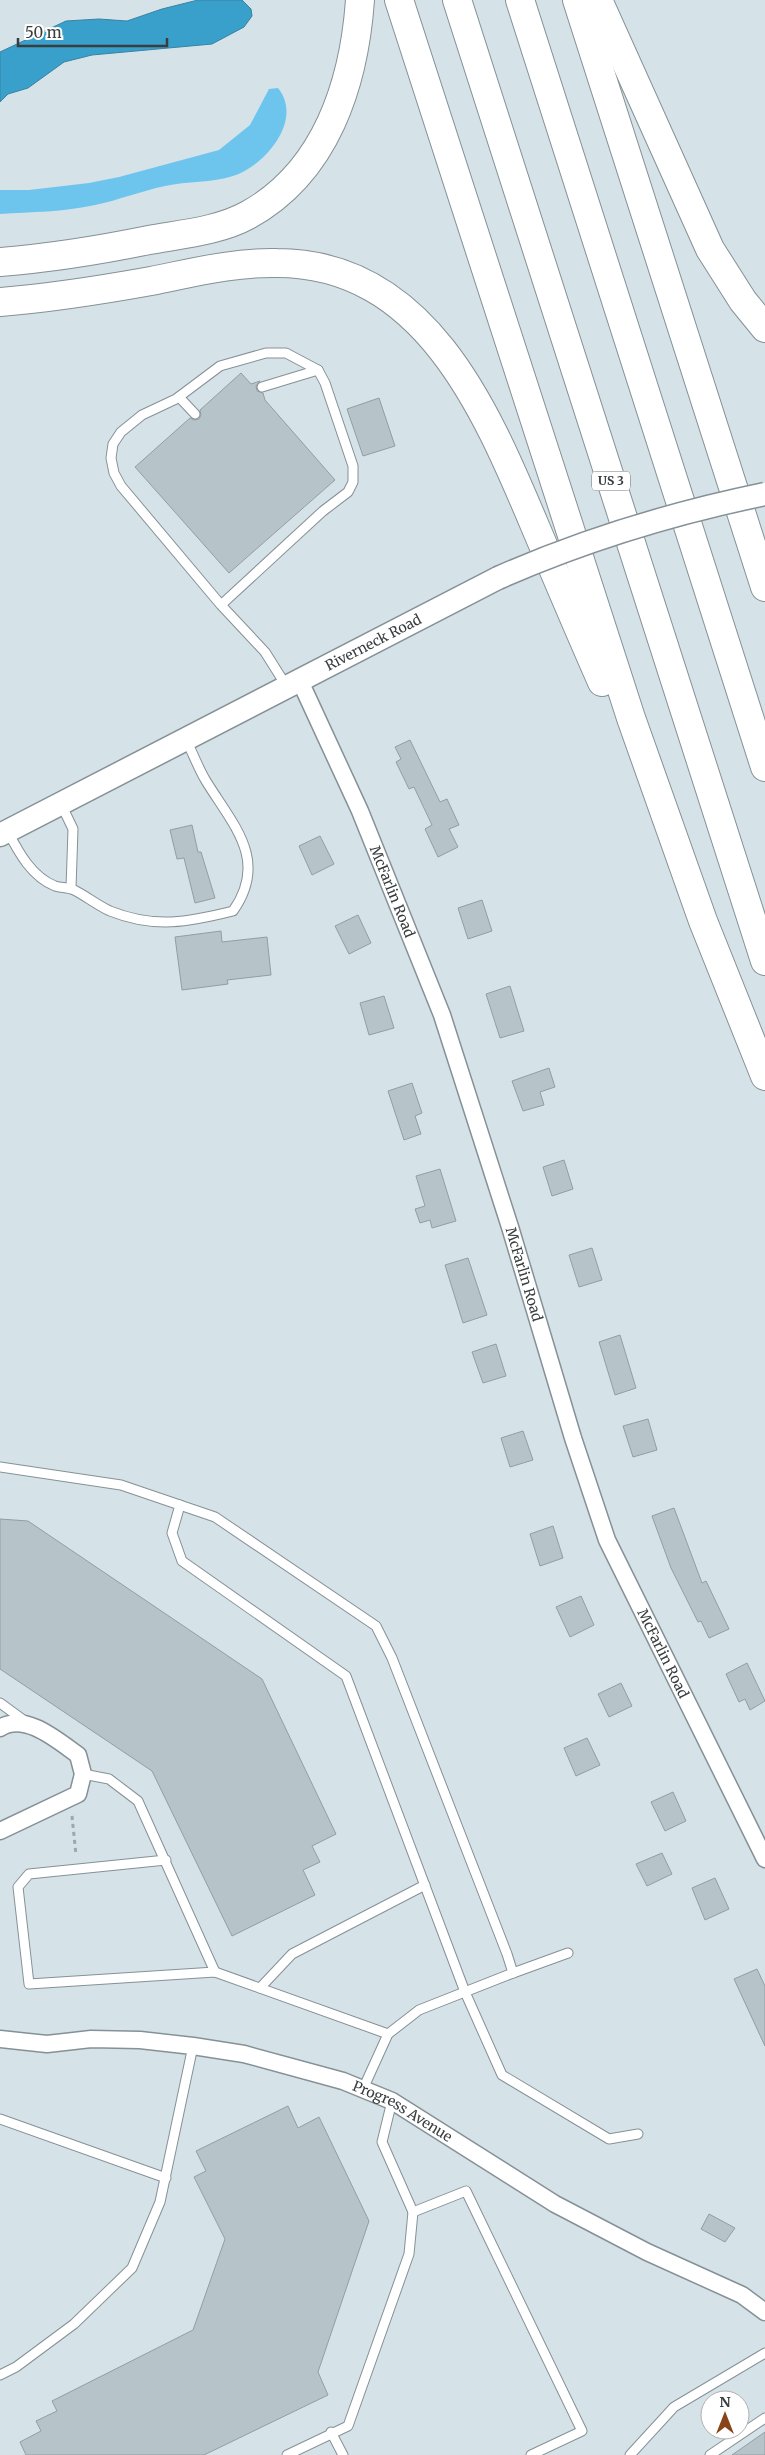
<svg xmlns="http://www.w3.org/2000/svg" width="765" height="2455" viewBox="0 0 765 2455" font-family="Merriweather,serif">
<rect width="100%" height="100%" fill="#d5e2e8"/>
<!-- green -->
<path fill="#6dc5ee" d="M278,88C304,120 265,166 233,176C212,183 187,181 165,186C141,191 119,200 95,205C64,212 31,212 0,214V190H29L89,183L119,177L219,150L250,125L269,89Z"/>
<!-- water -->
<path fill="#39a0cb" stroke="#3982a1" d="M198,0H242L251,9L252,16L244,27L212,44L92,55L64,62L28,88L8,94L0,102V52L66,21L99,19L127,21L162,9Z"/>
<!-- building -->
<g fill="#b6c3c9" stroke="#929ea4">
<path d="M241,373L251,384L260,381L256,386L257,391L263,393L265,400L335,480L229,573L135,467L190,418L194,420L199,419L201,415L200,410Z"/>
<path d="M379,398L395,446L363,456L347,409Z"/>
<path d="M410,740L440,802L447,799L459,825L449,829L458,847L438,857L425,829L432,825L414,787L409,789L396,762L401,759L395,747Z"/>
<path d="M192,825L198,852H201L215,898L195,903L184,858L177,859L170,830Z"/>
<path d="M320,836L334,864L312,875L299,846Z"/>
<path d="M482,900L492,931L468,939L458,908Z"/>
<path d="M358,915L371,943L349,954L335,926Z"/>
<path d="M221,931L222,942L267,937L271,975L227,980L228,984L182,990L175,937Z"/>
<path d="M510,986L524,1031L500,1038L486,994Z"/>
<path d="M384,996L394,1028L369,1035L360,1003Z"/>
<path d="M549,1068L555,1087L540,1092L544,1105L523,1111L512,1081Z"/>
<path d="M412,1083L422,1113L415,1116L421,1134L404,1140L388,1091Z"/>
<path d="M564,1160L573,1189L552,1196L543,1167Z"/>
<path d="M440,1169L456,1221L432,1228L430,1220L420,1223L415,1209L425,1206L416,1176Z"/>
<path d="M592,1248L602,1280L579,1287L569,1255Z"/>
<path d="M468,1258L487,1315L463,1323L445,1265Z"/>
<path d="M620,1335L636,1388L615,1395L599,1342Z"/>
<path d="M496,1344L506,1376L483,1383L472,1352Z"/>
<path d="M648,1419L657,1450L633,1457L623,1426Z"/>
<path d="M523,1431L533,1460L510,1467L501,1438Z"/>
<path d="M674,1508L702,1583L706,1581L729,1629L709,1638L701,1621L698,1622L671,1568L652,1516Z"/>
<path d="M0,1519L28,1521L262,1679L336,1834L312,1846L320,1862L303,1870L315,1895L232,1936L152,1771L0,1669Z"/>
<path d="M553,1526L563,1558L540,1566L530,1534Z"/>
<path d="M581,1596L594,1625L570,1637L556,1607Z"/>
<path d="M747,1663L765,1701L750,1710L745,1699L739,1702L726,1674Z"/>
<path d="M621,1683L632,1706L609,1717L598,1694Z"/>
<path d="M587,1738L600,1765L576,1776L564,1748Z"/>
<path d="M673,1792L686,1821L665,1831L651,1802Z"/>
<path d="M662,1853L672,1874L647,1886L636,1864Z"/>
<path d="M715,1878L729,1909L705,1920L692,1888Z"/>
<path d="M757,1969L765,1986V2046L734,1979Z"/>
<path d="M288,2106L298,2128L319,2117L369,2221L318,2372L328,2395L204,2455H26L20,2442L41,2431L36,2421L57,2411L52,2401L193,2330L225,2239L194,2177L206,2171L196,2151Z"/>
<path d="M709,2214L735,2228L725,2242L701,2229Z"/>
<path d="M765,2432V2455H732Z"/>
</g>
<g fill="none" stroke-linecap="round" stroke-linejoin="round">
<defs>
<g id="service">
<path d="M262,387L318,370"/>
<path d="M179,397L195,414"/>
<path d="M221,605L323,511L348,492L353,482V466L325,383L318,370L286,353H266L220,366L176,399L142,415L121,432L113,444L111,458L114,473L121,486L221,605L265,652L287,687"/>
<path d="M61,804L73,829L71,888"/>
<path d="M8,832C19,853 32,877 55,886C61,888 68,887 74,890C86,896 97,905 110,911C155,929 189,922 233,911C269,860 233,825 206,781C198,768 193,753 186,740"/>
<path d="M0,1467L121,1485L215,1517L376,1626L392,1658L507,1954L513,1973L419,2010L388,2034L363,2089"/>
<path d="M180,1505L172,1533L182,1561L346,1676L465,1992L502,2075L609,2139L638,2134"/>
<path d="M0,1703L26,1722"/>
<path d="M83,1774L109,1779L138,1801L215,1972"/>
<path d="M166,1860L29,1874L18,1887L29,1984L215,1972L388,2034"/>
<path d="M513,1973L568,1953"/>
<path d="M260,1988L292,1954L425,1885"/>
<path d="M392,2101L382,2142L413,2212L466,2191L582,2431L531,2455"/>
<path d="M0,2119L166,2178"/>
<path d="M0,2375L16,2367L74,2324L132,2268L160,2202L193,2046"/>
<path d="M331,2432L343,2455"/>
<path d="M287,2455L348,2426L409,2254L413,2212"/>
<path d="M630,2455L674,2407L765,2353"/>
<path d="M710,2455L765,2418"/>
</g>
<g id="minor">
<path id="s1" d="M300,681L360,811L442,1015L510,1227L573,1438L607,1540L765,1859"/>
<path d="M0,1728C25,1712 57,1740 78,1755L83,1774L78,1794L0,1831"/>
<path id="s2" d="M0,2039L47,2044L91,2039L140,2040L193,2046L244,2054L343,2081L392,2101L555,2204L647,2252L742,2295L765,2312"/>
</g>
<g id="secondary">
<path id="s3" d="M0,835L498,578"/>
</g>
<g id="motorway">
<path d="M399,0L631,718L703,921L765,1076"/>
<path d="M457,0L765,961"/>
<path d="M520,0L765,767"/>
<path d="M577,0L765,587"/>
<path d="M598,0L710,249L743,301L765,328"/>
<path d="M0,262C51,258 100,250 149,240C182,234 219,231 248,215C326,172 354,84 360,0"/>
<path d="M0,302C51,298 101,290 151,281C192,273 234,262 277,263C425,263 486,410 535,526C557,578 579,630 602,682"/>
</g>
</defs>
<!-- service casing -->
<use href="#service" stroke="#859197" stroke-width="11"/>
<!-- minor casing -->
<use href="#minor" stroke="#859197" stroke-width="19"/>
<!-- secondary casing -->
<use href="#secondary" stroke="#859197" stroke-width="25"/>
<!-- motorway casing -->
<use href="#motorway" stroke="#859197" stroke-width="30"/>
<!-- path -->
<path stroke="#9da7ac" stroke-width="3" stroke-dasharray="4 4" stroke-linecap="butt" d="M72,1816L76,1855"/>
<!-- service -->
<use href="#service" stroke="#fff" stroke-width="9"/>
<!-- minor -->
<use href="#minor" stroke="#fff" stroke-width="16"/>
<!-- secondary -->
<use href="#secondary" stroke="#fff" stroke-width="22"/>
<!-- motorway -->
<use href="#motorway" stroke="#fff" stroke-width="28"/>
<defs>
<path id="secondary-bridge" d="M498,578C584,540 673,513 765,494"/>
</defs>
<!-- secondary-bridge casing -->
<use href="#secondary-bridge" stroke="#859197" stroke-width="25" stroke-linecap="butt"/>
<!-- secondary-bridge -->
<use href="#secondary-bridge" stroke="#fff" stroke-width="22"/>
</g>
<g text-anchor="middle" stroke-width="5" stroke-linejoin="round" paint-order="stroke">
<!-- shield labels -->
<rect fill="#fff" stroke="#747779" stroke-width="1" x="592" y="471.5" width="38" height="19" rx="4"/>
<g font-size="12" font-weight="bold" fill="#383d3f">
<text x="611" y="485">US 3</text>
</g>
<!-- street labels -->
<g font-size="14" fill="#383d3f" stroke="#fff">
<text dy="5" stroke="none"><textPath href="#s3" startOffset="420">Riverneck Road</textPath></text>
<text dy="5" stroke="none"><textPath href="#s1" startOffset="230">McFarlin Road</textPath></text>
<text dy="5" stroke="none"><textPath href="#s1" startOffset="635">McFarlin Road</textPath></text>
<text dy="5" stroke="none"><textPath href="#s1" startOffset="1040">McFarlin Road</textPath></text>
<text dy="5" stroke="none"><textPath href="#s2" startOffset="415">Progress Avenue</textPath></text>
</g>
</g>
<!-- north arrow -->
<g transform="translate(725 2415)"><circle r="24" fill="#ffffff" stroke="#afb1b2"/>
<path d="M0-4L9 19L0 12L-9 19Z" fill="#884418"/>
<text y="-8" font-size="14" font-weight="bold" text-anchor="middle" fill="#383d3f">N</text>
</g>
<!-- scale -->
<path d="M18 38v8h149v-8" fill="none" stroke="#383d3f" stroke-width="2.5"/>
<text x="25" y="38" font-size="15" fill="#383d3f" stroke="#ffffff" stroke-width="4" paint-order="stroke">50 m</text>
</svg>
